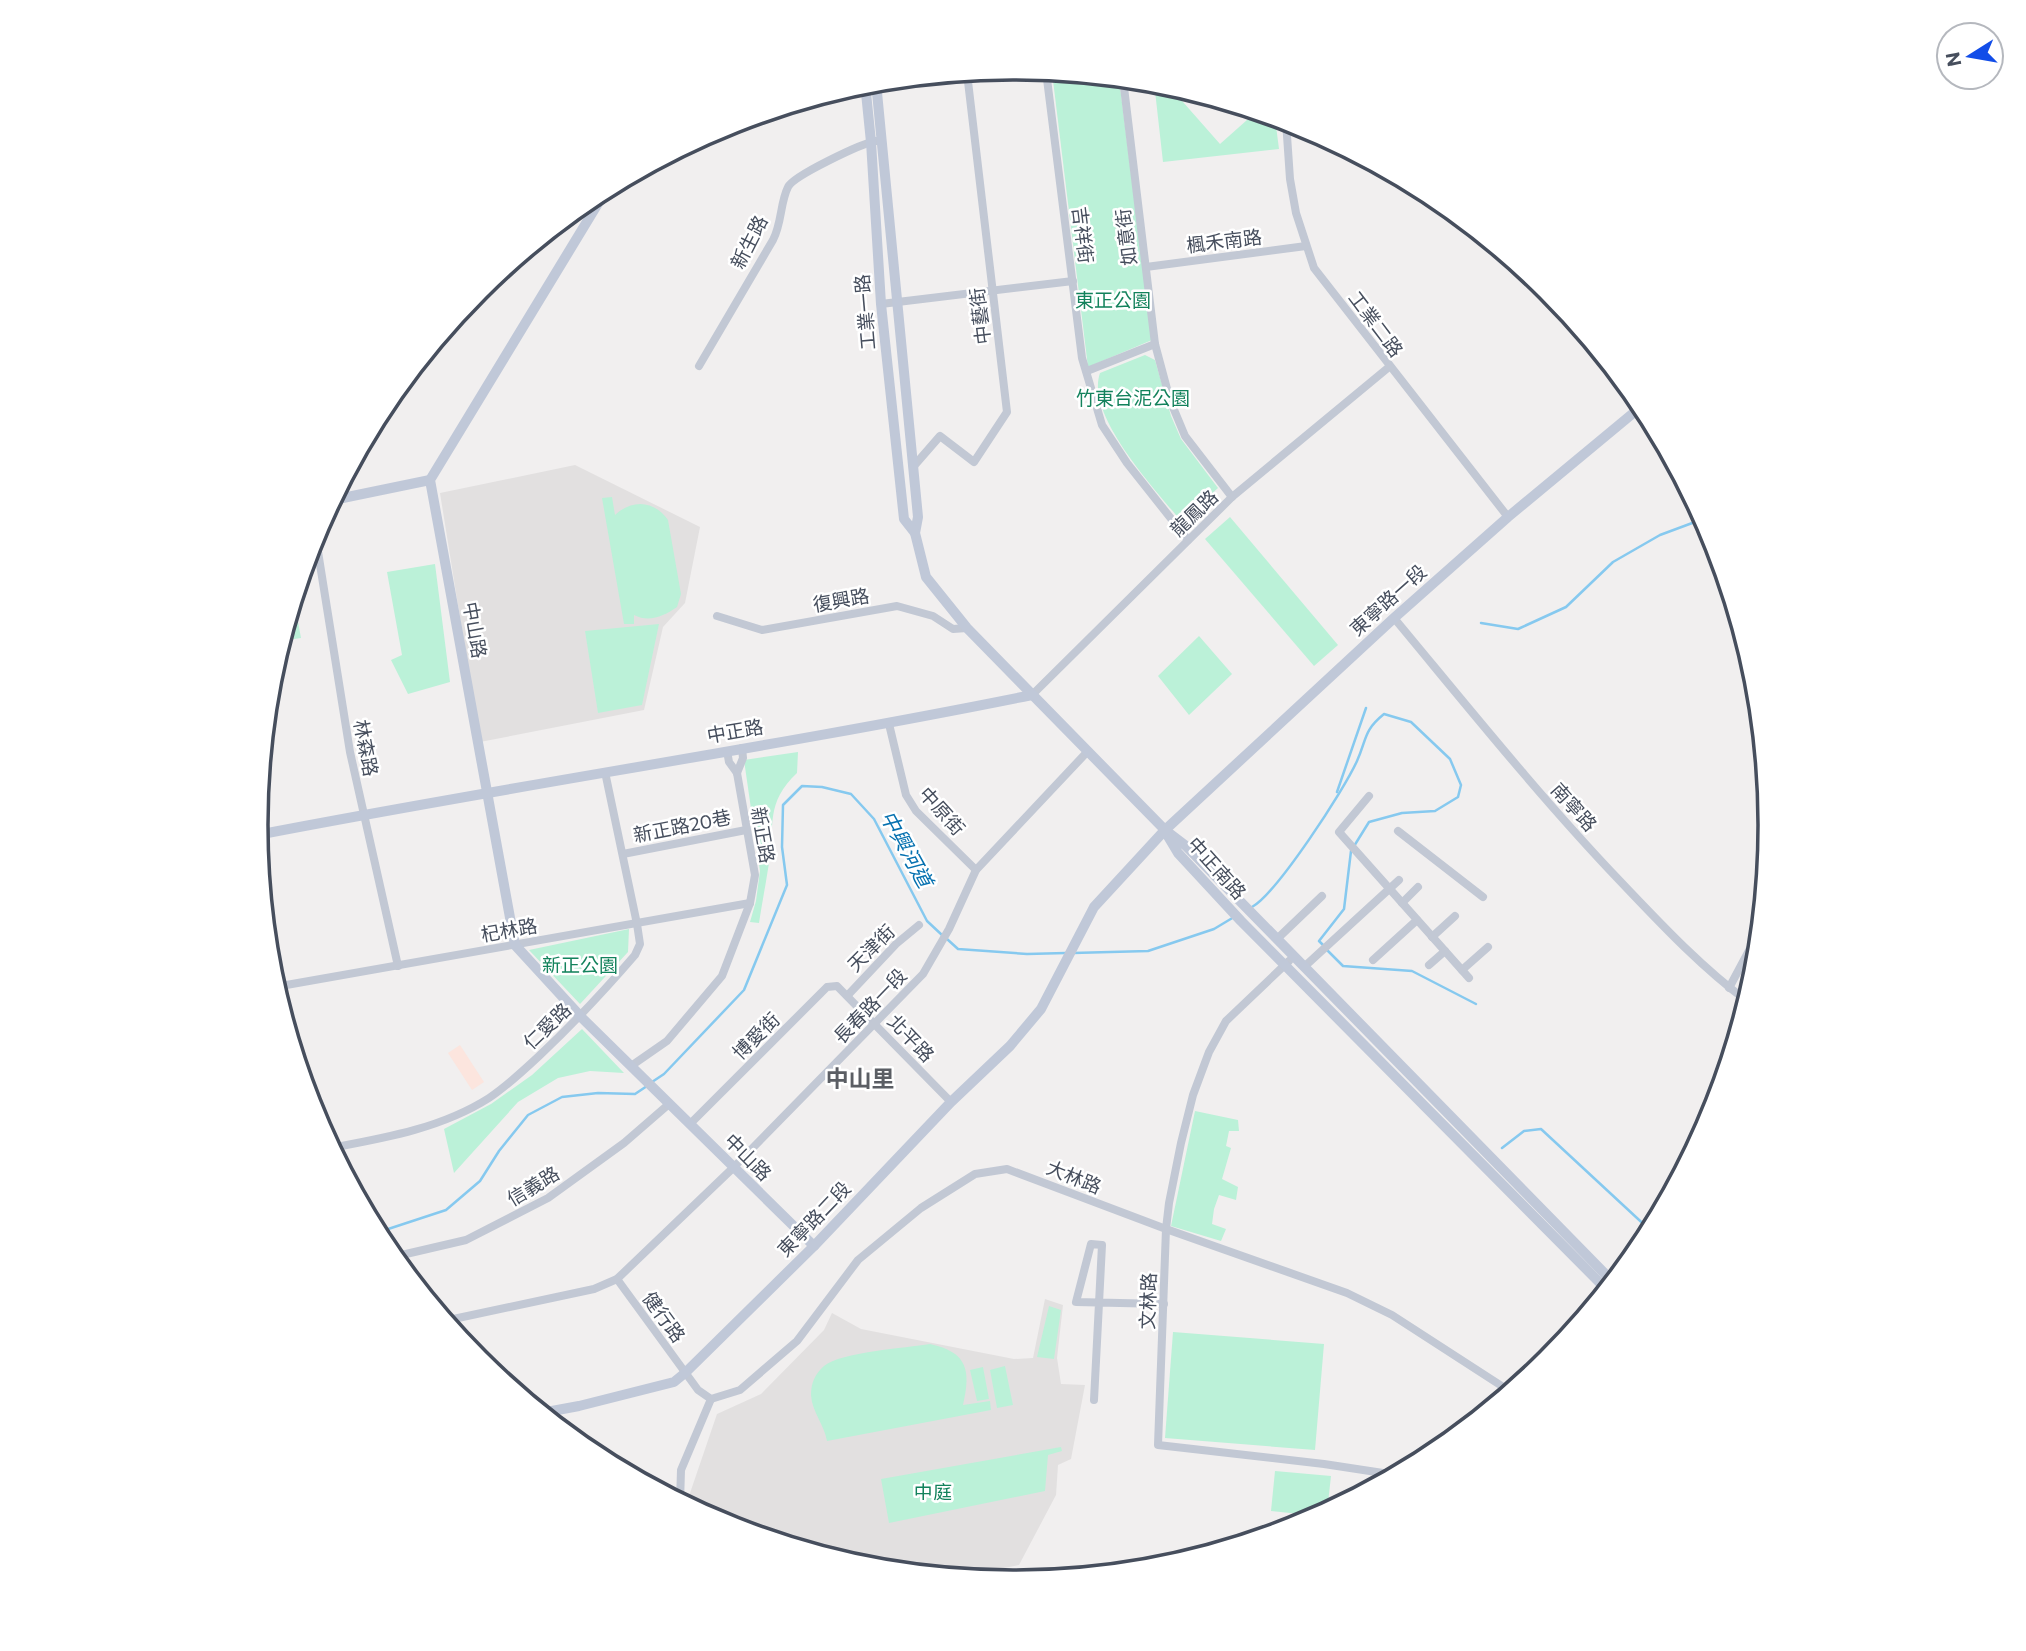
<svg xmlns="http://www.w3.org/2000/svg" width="2026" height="1651" viewBox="0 0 2026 1651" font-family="Commissioner,'Noto Sans TC',sans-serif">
<rect width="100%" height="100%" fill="#f1efef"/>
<!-- education -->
<g fill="#e2e0e0">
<path d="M575,465L700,527L685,603L663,627L644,710L480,742L440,493Z"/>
<path d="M1045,1299L1063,1305L1057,1358L1061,1384L1085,1385L1071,1459L1058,1465L1056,1495L1019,1565L958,1577L865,1568L723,1525L690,1507L689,1496L717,1414L761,1394L824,1330L832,1313L861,1329L1014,1359L1033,1358Z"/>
</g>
<!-- medical -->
<path fill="#fce5de" d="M460,1045L484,1082L472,1090L448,1053Z"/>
<!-- green -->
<g fill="#bbf1d8">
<path d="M1052,72L1119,79L1152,340L1088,367Z"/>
<path d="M1154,82L1168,85L1220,144L1256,112L1275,118L1279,149L1163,162Z"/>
<path d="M1145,355L1155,360L1171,416L1181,439L1218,488L1181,521C1155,489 1085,415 1100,373Z"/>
<path d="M612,497L615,515C632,499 654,500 668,520L681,594L677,607C664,616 649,623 634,615V624H624L602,498Z"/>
<path d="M1230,517L1338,645L1314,666L1205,539Z"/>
<path d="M435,564L450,682L408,694L391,660L402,655L387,572Z"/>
<path d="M294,600L301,638L281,641Z"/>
<path d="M659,624L642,705L598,713L585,631Z"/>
<path d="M1199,636L1232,674L1189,715L1158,676Z"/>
<path d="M798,752L797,773C765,803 775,825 769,863C766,883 762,903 759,923L750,922L756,901L760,871L744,760Z"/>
<path d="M629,929L628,952L580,1004L529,950Z"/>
<path d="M582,1029L624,1073L590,1071L558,1078L518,1102L454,1173L444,1129L491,1104L532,1075Z"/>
<path d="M1195,1111L1238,1120L1239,1131H1229L1226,1146L1231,1148L1222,1179L1238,1187L1236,1200L1219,1195L1214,1209L1212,1224L1226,1229L1221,1241L1171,1226Z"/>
<path d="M1049,1306L1061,1310L1054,1359L1037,1357Z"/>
<path d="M1173,1332L1324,1344L1315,1450L1165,1438Z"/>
<path d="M930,1344C968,1352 971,1371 963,1405L990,1401L991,1410L827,1441C824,1424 812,1412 811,1395C811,1383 815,1374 824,1366C841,1352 906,1348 930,1344Z"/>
<path d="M1005,1366L1013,1405L997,1408L990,1370Z"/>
<path d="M983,1367L989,1399L977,1401L970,1370Z"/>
<path d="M1061,1447L1062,1451L1048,1455L1045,1491L889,1523L881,1479Z"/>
<path d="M1275,1471L1331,1476L1327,1512L1319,1516L1271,1511Z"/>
<path d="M1086,1568L1091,1575L1013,1583L995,1581Z"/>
</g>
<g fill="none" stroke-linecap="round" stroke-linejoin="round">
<!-- stream -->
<g stroke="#86c9ef" stroke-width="2.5">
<path d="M1481,623L1518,629L1566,607L1613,562L1660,535L1703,519"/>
<path d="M1337,792L1366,708"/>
<path d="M1252,907C1277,893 1344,790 1357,761C1367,739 1363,731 1384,714L1411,722L1450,759L1461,785L1458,797L1435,811L1402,813L1369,822L1351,851L1344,909L1319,941L1323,945"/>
<path d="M947,939L958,949L1027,954L1066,953"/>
<path d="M1327,950L1343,966L1412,971L1476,1004"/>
<path d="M1073,953L1148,951L1214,929L1234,917"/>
<path d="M652,1082L664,1074L744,990L787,885L782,847L783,805L802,786L822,787L851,794L874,819L927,921L942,935"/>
<path d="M1502,1148L1524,1131L1541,1129L1651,1231"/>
<path d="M376,1233L446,1210L480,1181L499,1151L528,1115L562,1097L598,1093L635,1094L647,1086"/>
</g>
<!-- street -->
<g stroke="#c2c8d4" stroke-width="8">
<path d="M1046,71L1082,358L1102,425L1127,463L1188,540"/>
<path d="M1123,79L1155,344L1170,400L1185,436L1232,497"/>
<path d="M1286,121L1290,179L1296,213L1314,268L1508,517"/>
<path d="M1146,267L1306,246"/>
<path d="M881,304L1073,281"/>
<path d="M699,366L773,240C782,223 780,203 788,187C793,176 862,143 876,141"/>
<path d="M1087,371L1155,344"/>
<path d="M913,467L940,436L974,462L1007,412L967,73"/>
<path d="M315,533L350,752L398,966"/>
<path d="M717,616L762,630L897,606L933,616L953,629L967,628"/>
<path d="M1394,618C1468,707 1540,797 1620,881C1660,923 1700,966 1747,1001"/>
<path d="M1032,695L1232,497L1389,367"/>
<path d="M889,724L906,795L916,811L976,870"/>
<path d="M737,773L743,758L742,748"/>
<path d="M1369,796L1339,832L1469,978"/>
<path d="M1398,831L1483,897"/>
<path d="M623,854L746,830"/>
<path d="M1402,903L1418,887"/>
<path d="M1432,937L1455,916"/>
<path d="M1277,939L1322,896"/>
<path d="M1373,960L1417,920"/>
<path d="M1289,961L1226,1021L1209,1052L1193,1095L1181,1143L1169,1203L1166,1229L1158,1445L1324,1464L1396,1475"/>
<path d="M1429,965L1445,951"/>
<path d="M1304,967L1399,880"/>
<path d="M1462,970L1488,947"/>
<path d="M275,987L750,903"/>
<path d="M1729,988L1760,930"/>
<path d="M848,995L896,944L919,925"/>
<path d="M631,1066L667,1041L722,976L750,903L755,875L737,773L729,762L727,751"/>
<path d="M690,1124L827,987L837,986L951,1102"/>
<path d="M331,1148C385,1138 442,1128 489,1098C507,1086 523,1071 539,1056C573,1024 604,991 635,955L640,944L637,924L605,772"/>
<path d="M393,1257L466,1240L548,1198L624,1143L669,1104"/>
<path d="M617,1279L698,1390L711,1399L740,1390L797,1341L858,1260L921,1208L975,1174L1007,1169L1166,1229L1347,1293L1392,1315L1511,1392"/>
<path d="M444,1321L594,1289L617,1279L734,1167L923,974L949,929L976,870L1088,751"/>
<path d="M1094,1400L1102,1245L1091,1244L1076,1302L1164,1304"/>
<path d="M680,1502L681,1470L711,1399"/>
</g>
<!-- secondary -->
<g stroke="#c0c8d8" stroke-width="10">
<path d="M876,82L918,517L915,533L926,577L967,628L1165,830L1186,846L1613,1282"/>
<path d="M865,83L871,142L881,304L904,519L915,533"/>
<path d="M608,187L430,480L515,945L581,1017L814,1246"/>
<path d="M333,500L430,480"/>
<path d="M1166,833L1178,853L1241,921L1607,1290"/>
<path d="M257,835C515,785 775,747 1032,695"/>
<path d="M541,1413L579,1406L674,1382L685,1373L814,1246L951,1102L1010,1046L1041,1009L1094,907L1165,830L1394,618L1508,517L1643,405"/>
</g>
</g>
<g text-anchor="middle" stroke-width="5" stroke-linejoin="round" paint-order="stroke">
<!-- street labels -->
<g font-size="19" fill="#464e5d" stroke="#fff">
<text transform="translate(1083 235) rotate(83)" y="7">吉祥街</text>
<text transform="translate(1126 237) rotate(-97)" y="7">如意街</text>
<text transform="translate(1224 241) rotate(-7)" y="7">楓禾南路</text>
<text transform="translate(749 242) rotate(-63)" y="7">新生路</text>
<text transform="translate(865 312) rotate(-95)" y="7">工業一路</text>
<text transform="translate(980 316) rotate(-97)" y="7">中藝街</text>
<text transform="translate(1376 324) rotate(53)" y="7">工業二路</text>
<text transform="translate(1194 513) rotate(-44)" y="7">龍鳳路</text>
<text transform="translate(841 600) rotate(-10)" y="7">復興路</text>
<text transform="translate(1388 600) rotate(-42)" y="7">東寧路一段</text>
<text transform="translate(475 630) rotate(80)" y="7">中山路</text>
<text transform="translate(735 731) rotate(-10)" y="7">中正路</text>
<text transform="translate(366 748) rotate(79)" y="7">林森路</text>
<text transform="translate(1574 807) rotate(48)" y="7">南寧路</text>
<text transform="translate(942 811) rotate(48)" y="7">中原街</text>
<text transform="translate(682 826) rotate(-11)" y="7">新正路20巷</text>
<text transform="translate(763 835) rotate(80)" y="7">新正路</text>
<text transform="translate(1217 868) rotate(48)" y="7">中正南路</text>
<text transform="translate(509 930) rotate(-10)" y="7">杞林路</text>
<text transform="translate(871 948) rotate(-45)" y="7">天津街</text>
<text transform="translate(870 1006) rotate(-46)" y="7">長春路一段</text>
<text transform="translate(547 1026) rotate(-44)" y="7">仁愛路</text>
<text transform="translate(756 1036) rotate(-45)" y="7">博愛街</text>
<text transform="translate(911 1038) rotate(46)" y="7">北平路</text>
<text transform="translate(748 1157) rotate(45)" y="7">中山路</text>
<text transform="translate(1074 1177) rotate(22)" y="7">大林路</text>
<text transform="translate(533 1186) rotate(-31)" y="7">信義路</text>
<text transform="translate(814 1219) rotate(-46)" y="7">東寧路二段</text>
<text transform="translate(1148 1301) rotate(-88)" y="7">文林路</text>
<text transform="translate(664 1317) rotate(54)" y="7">健行路</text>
</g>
<!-- park labels -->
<g font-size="19" fill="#13825c" stroke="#fff">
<text x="1113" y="307">東正公園</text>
<text x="1133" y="405">竹東台泥公園</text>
<text x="580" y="972">新正公園</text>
<text x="933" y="1499">中庭</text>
</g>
<!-- water labels -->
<g font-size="21" font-style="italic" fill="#0671b0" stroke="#fff">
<text transform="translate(906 849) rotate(61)" y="7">中興河道</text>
</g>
<!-- quarter labels -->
<g font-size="23" font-weight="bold" fill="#5b5e64" stroke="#fff">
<text x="860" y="1087">中山里</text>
</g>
</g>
<!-- crop -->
<path d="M0 0H2026V1651H0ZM268 825a745 745 0 1 1 1490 0a745 745 0 1 1-1490 0Z" fill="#fff" fill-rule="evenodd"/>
<path fill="none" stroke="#464e5d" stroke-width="3.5" d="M268 825a745 745 0 1 1 1490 0a745 745 0 1 1-1490 0Z"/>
<!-- north arrow -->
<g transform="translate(1970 56) rotate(259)"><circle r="33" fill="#ffffff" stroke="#b5b8be" stroke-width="2"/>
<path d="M0-5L12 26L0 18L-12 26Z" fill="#124de8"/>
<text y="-10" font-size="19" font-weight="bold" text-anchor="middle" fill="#464e5d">N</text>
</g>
</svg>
